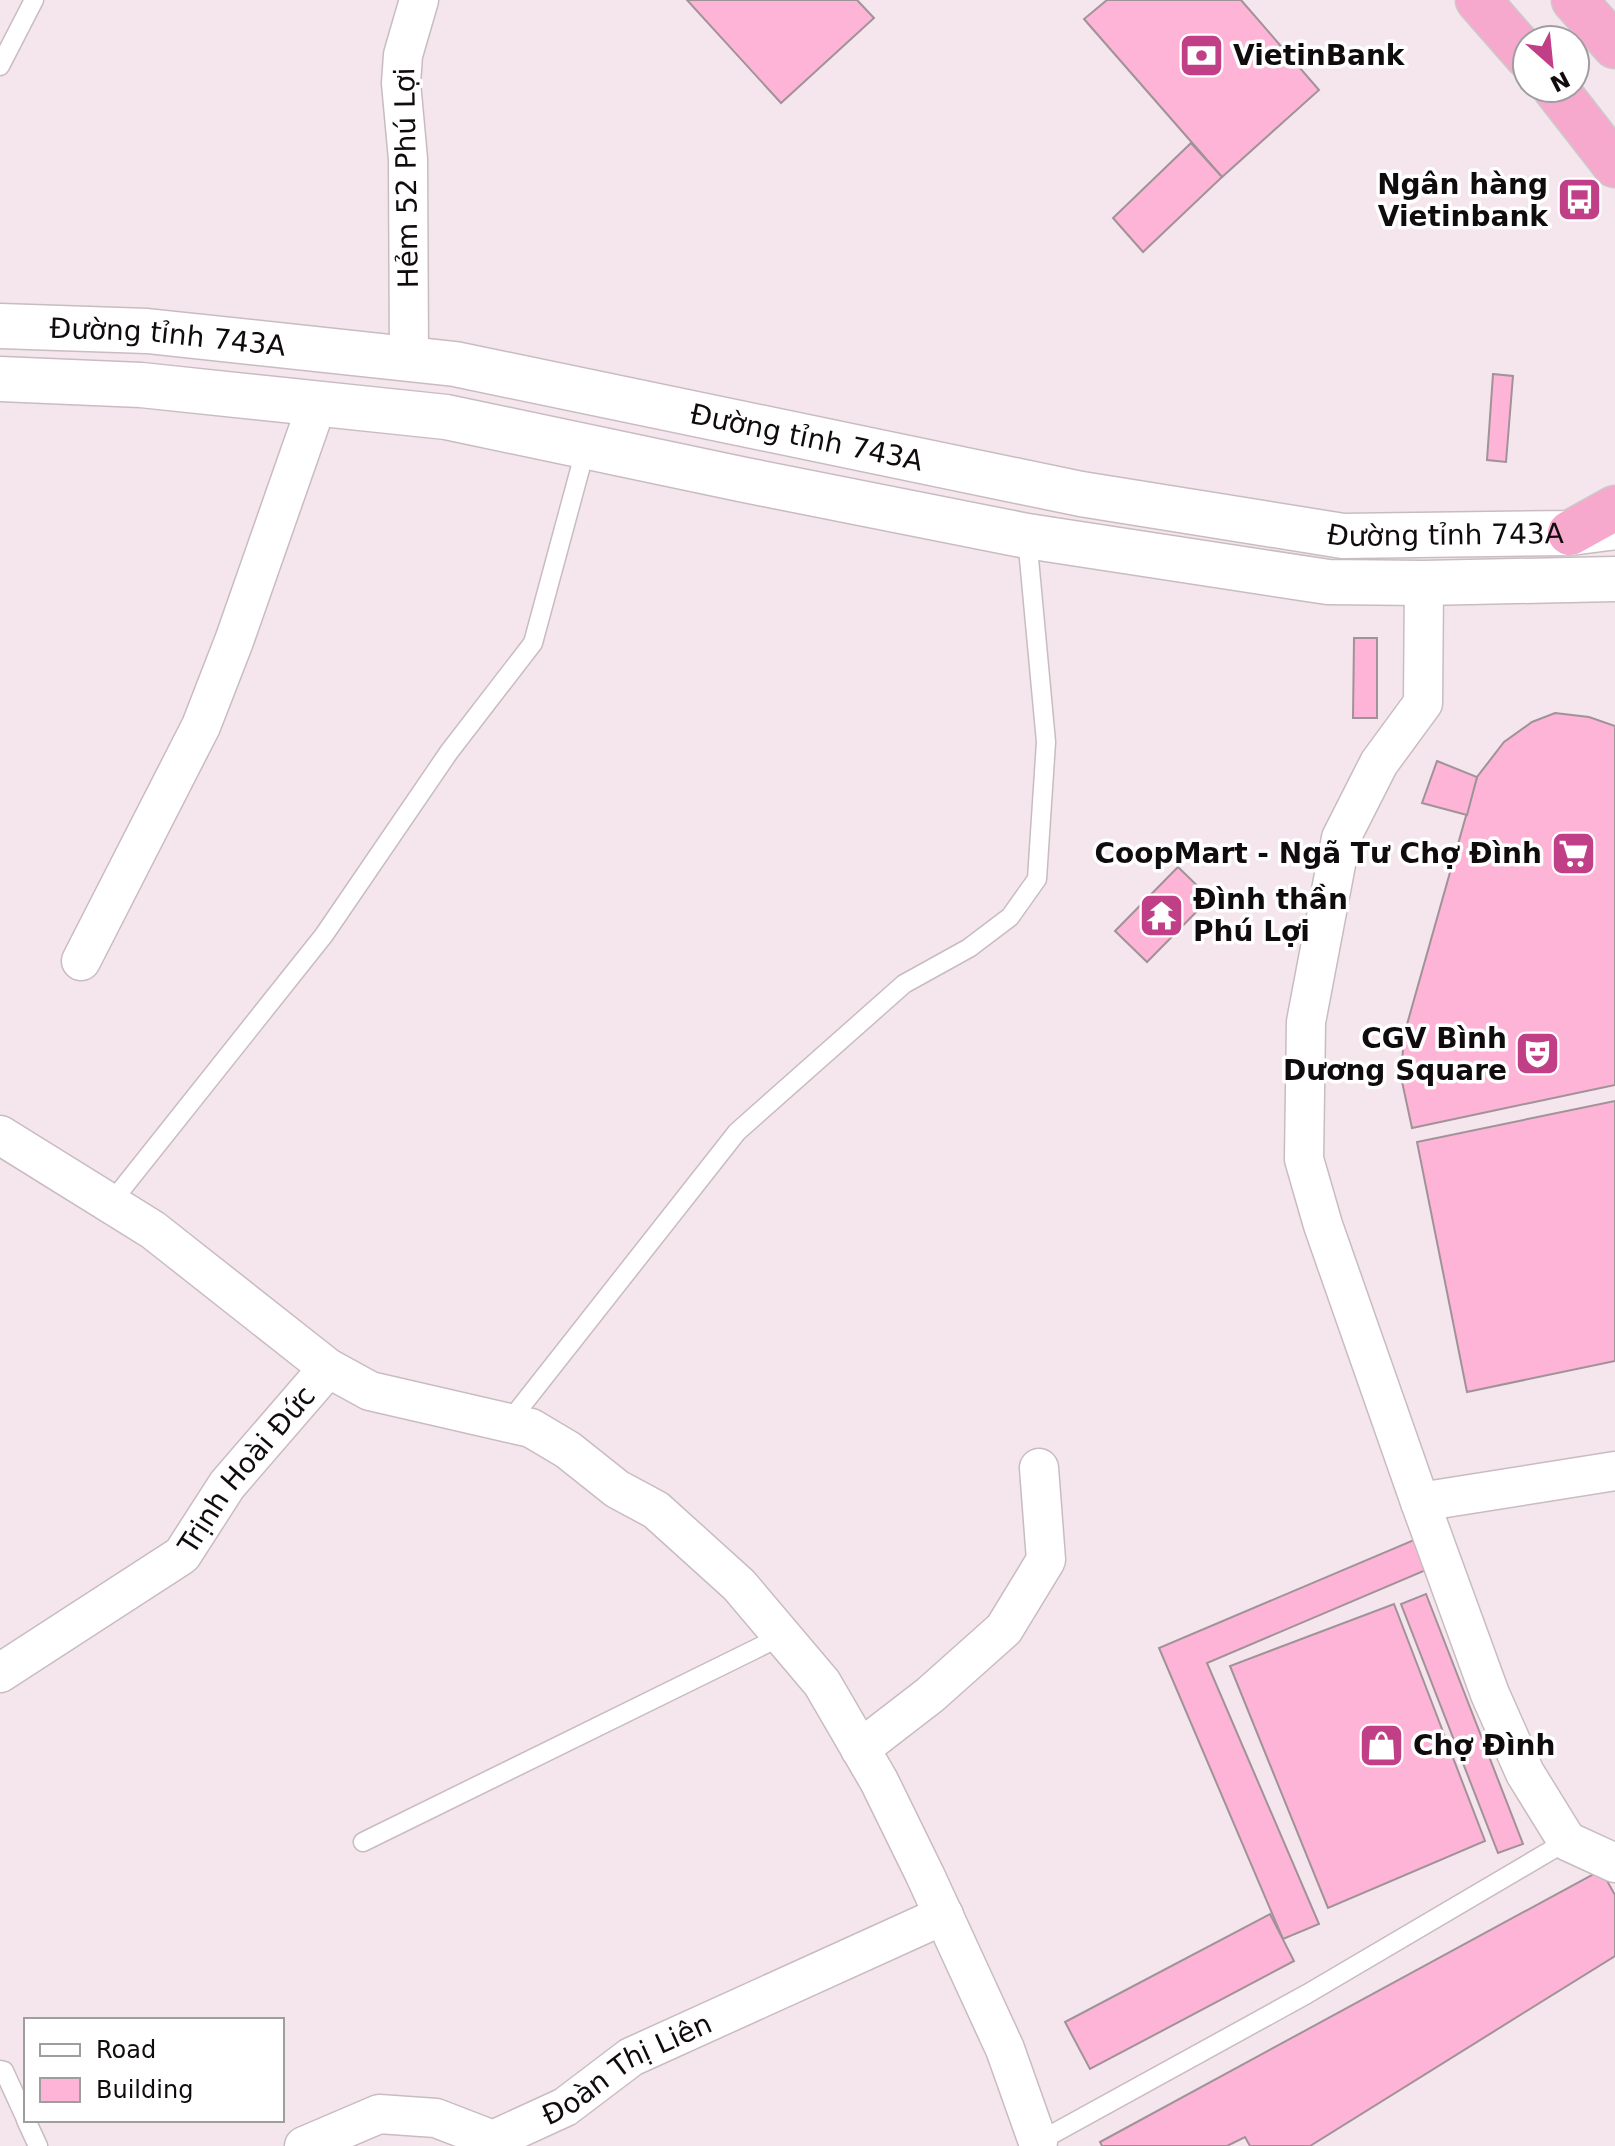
<svg xmlns="http://www.w3.org/2000/svg" width="1615" height="2146" viewBox="0 0 1615 2146" font-family="'DejaVu Sans',sans-serif">
<rect width="100%" height="100%" fill="#f4e6ec"/>
<!-- building -->
<g fill="#feb4d6" stroke="#a09398" stroke-width="2">
<path d="M687,0H857L874,18L781,103Z"/>
<path d="M1107,0H1241L1319,90L1222,177L1084,19Z"/>
<path d="M1191,143L1222,177L1143,252L1113,218Z"/>
<path d="M1493,374L1513,376L1506,462L1487,460Z"/>
<path d="M1354,638H1377V718H1353Z"/>
<path d="M1555,713L1589,717L1615,726V1085L1412,1128L1401,1077L1404,1035L1477,777L1504,742L1532,722Z"/>
<path d="M1437,761L1477,777L1467,815L1422,803Z"/>
<path d="M1178,867L1210,898L1147,962L1115,931Z"/>
<path d="M1615,1101V1361L1467,1392L1417,1142Z"/>
<path d="M1421,1537L1433,1567L1207,1663L1319,1924L1283,1939L1159,1648Z"/>
<path d="M1426,1594L1523,1844L1498,1853L1401,1604Z"/>
<path d="M1394,1604L1485,1841L1328,1908L1230,1666Z"/>
<path d="M1601,1870L1615,1895V1956L1310,2146H1250L1245,2137L1227,2146H1102L1100,2142Z"/>
<path d="M1270,1914L1294,1961L1090,2069L1065,2022Z"/>
</g>
<g fill="none" stroke-linecap="round" stroke-linejoin="round">
<defs>
<g id="lane">
<path d="M0,66L34,0"/>
<path d="M110,1204L324,935L449,752L533,643L586,447"/>
<path d="M508,1423L737,1132L904,984L969,948L1010,917L1037,879L1046,742L1027,537"/>
<path d="M363,1842L782,1636"/>
<path d="M0,2070L4,2071L26,2119"/>
<path d="M26,2120L38,2146"/>
<path d="M1039,2146L1038,2142L1307,1994L1567,1841"/>
</g>
<g id="street">
<path d="M409,358L408,159L401,83L403,55L419,0"/>
<path d="M1424,583L1423,703L1379,763L1341,838L1306,1022L1304,1159L1323,1225L1420,1502L1490,1694L1525,1773L1567,1841L1615,1863"/>
<path d="M81,961L201,726L234,641L317,404"/>
<path d="M0,1135L153,1230L328,1368L370,1391L531,1428L568,1450L617,1489L656,1510L739,1585L822,1683L879,1781L925,1875L1005,2049L1038,2142"/>
<path d="M1420,1502L1615,1471"/>
<path id="s1" d="M0,1673L182,1555L227,1485L328,1368"/>
<path d="M860,1749L930,1695L1004,1629L1046,1560L1039,1468"/>
<path id="s2" d="M304,2146L379,2114L436,2118L493,2140L565,2107L631,2057L944,1915"/>
</g>
<g id="secondary">
<path id="s3" d="M0,326L147,331L455,364L1081,494L1343,536L1570,533L1609,528"/>
<path d="M0,379L141,385L446,417L745,480L1027,536L1328,582L1424,583L1615,579"/>
</g>
<g id="highway">
<path d="M1478,0L1527,56"/>
<path d="M1574,0L1615,46"/>
<path d="M1555,88L1615,165"/>
<path d="M1570,533L1615,508"/>
</g>
</defs>
<!-- lane casing -->
<use href="#lane" stroke="#c9bcc1" stroke-width="21"/>
<!-- street casing -->
<use href="#street" stroke="#c9bcc1" stroke-width="41"/>
<!-- secondary casing -->
<use href="#secondary" stroke="#c9bcc1" stroke-width="47"/>
<!-- highway casing -->
<use href="#highway" stroke="#cacaca" stroke-width="47"/>
<!-- lane -->
<use href="#lane" stroke="#fff" stroke-width="18"/>
<!-- street -->
<use href="#street" stroke="#fff" stroke-width="38"/>
<!-- secondary -->
<use href="#secondary" stroke="#fff" stroke-width="44"/>
<!-- highway -->
<use href="#highway" stroke="#f6a8cd" stroke-width="44"/>
</g>
<!-- icons -->
<defs>
<symbol id="bank-square" viewBox="-11 -11 22 22"><rect x="-9" y="-9" width="18" height="18" rx="4" fill="#c03f87" stroke="#fff"/><path d="M-6-4H6V4H-6ZM0-2.3a2.3 2.3 0 1 0 0 4.6a2.3 2.3 0 1 0 0-4.6Z" fill="#fff"/></symbol>
<symbol id="bus-square" viewBox="-11 -11 22 22"><rect x="-9" y="-9" width="18" height="18" rx="4" fill="#c03f87" stroke="#fff"/><path d="M-5-6H5V4H4V6H2V4H-2V6H-4V4H-5ZM-3.5-4V0h7V-4ZM-3.5 1.2v1.5H-2V1.2ZM2 1.2v1.5H3.5V1.2Z" fill="#fff"/></symbol>
<symbol id="supermarket-square" viewBox="-11 -11 22 22"><rect x="-9" y="-9" width="18" height="18" rx="4" fill="#c03f87" stroke="#fff"/><path d="M-6-5.5h2.5l.6 2H6L4.5 2H-2.5L-4.4-4H-6ZM-1.5 3.2a1.3 1.3 0 1 0 .1 0ZM3 3.2a1.3 1.3 0 1 0 .1 0Z" fill="#fff"/></symbol>
<symbol id="temple-square" viewBox="-11 -11 22 22"><rect x="-9" y="-9" width="18" height="18" rx="4" fill="#c03f87" stroke="#fff"/><path d="M0-6L5-2H3V0L6.5 2.5H4V6H1.5V3h-3V6H-4V2.5H-6.5L-3 0V-2H-5Z" fill="#fff"/></symbol>
<symbol id="theatre-square" viewBox="-11 -11 22 22"><rect x="-9" y="-9" width="18" height="18" rx="4" fill="#c03f87" stroke="#fff"/><path d="M-5-5.5Q0-4 5-5.5V0Q5 5 0 6Q-5 5-5 0ZM-3.3-2.5H-1v1.5H-3.3ZM1-2.5H3.3v1.5H1ZM-2.8 1Q0 5.5 2.8 1Z" fill="#fff"/></symbol>
<symbol id="shop-square" viewBox="-11 -11 22 22"><rect x="-9" y="-9" width="18" height="18" rx="4" fill="#c03f87" stroke="#fff"/><path d="M-5-2.5h2.3a2.7 3.5 0 0 1 5.4 0H5L5.5 6h-11ZM-1.5-2.5h3a1.5 2.3 0 0 0-3 0Z" fill="#fff"/></symbol>
</defs>
<g fill-rule="evenodd">
<use href="#bank-square" x="1176" y="30" width="51" height="51"/>
<use href="#bus-square" x="1554" y="174" width="51" height="51"/>
<use href="#supermarket-square" x="1548" y="828" width="51" height="51"/>
<use href="#temple-square" x="1136" y="890" width="51" height="51"/>
<use href="#theatre-square" x="1512" y="1028" width="51" height="51"/>
<use href="#shop-square" x="1356" y="1720" width="51" height="51"/>
</g>
<g text-anchor="middle" stroke-width="7" stroke-linejoin="round" paint-order="stroke">
<!-- poi labels -->
<g font-size="28" font-weight="bold" fill="#100c0e" stroke="#fff" text-anchor="start">
<text x="1233" y="65">VietinBank</text>
<text x="1548" y="194" text-anchor="end">Ngân hàng<tspan x="1548" dy="32">Vietinbank</tspan></text>
<text x="1542" y="863" text-anchor="end">CoopMart - Ngã Tư Chợ Đình</text>
<text x="1193" y="909">Đình thần<tspan x="1193" dy="32">Phú Lợi</tspan></text>
<text x="1507" y="1048" text-anchor="end">CGV Bình<tspan x="1507" dy="32">Dương Square</tspan></text>
<text x="1413" y="1755">Chợ Đình</text>
</g>
<!-- street labels -->
<g font-size="28" fill="#100c0e" stroke="#fff">
<text transform="translate(406 178) rotate(-91)" y="10">Hẻm 52 Phú Lợi</text>
<text dy="10" stroke="none"><textPath href="#s3" startOffset="168">Đường tỉnh 743A</textPath></text>
<text dy="10" stroke="none"><textPath href="#s3" startOffset="816">Đường tỉnh 743A</textPath></text>
<text dy="10" stroke="none"><textPath href="#s3" startOffset="1464">Đường tỉnh 743A</textPath></text>
<text dy="10" stroke="none"><textPath href="#s1" startOffset="324">Trịnh Hoài Đức</textPath></text>
<text dy="10" stroke="none"><textPath href="#s2" startOffset="352">Đoàn Thị Liên</textPath></text>
</g>
</g>
<!-- legend -->
<rect x="24" y="2018" width="260" height="104" fill="#ffffff" stroke="#9f9e9f" stroke-width="2"/>
<rect x="40" y="2044" width="40" height="12" fill="#ffffff" stroke="#9f9e9f" stroke-width="2"/>
<text x="96" y="2058" font-size="24" fill="#100c0e">Road</text>
<rect x="40" y="2078" width="40" height="24" fill="#feb4d6" stroke="#9f9e9f" stroke-width="2"/>
<text x="96" y="2098" font-size="24" fill="#100c0e">Building</text>
<!-- north arrow -->
<g transform="translate(1551 64) rotate(153)"><circle r="38" fill="#ffffff" stroke="#9f9e9f" stroke-width="2"/>
<path d="M0-6L14 30L0 20L-14 30Z" fill="#c03f87"/>
<text y="-12" font-size="22" font-weight="bold" text-anchor="middle" fill="#100c0e">N</text>
</g>
</svg>
